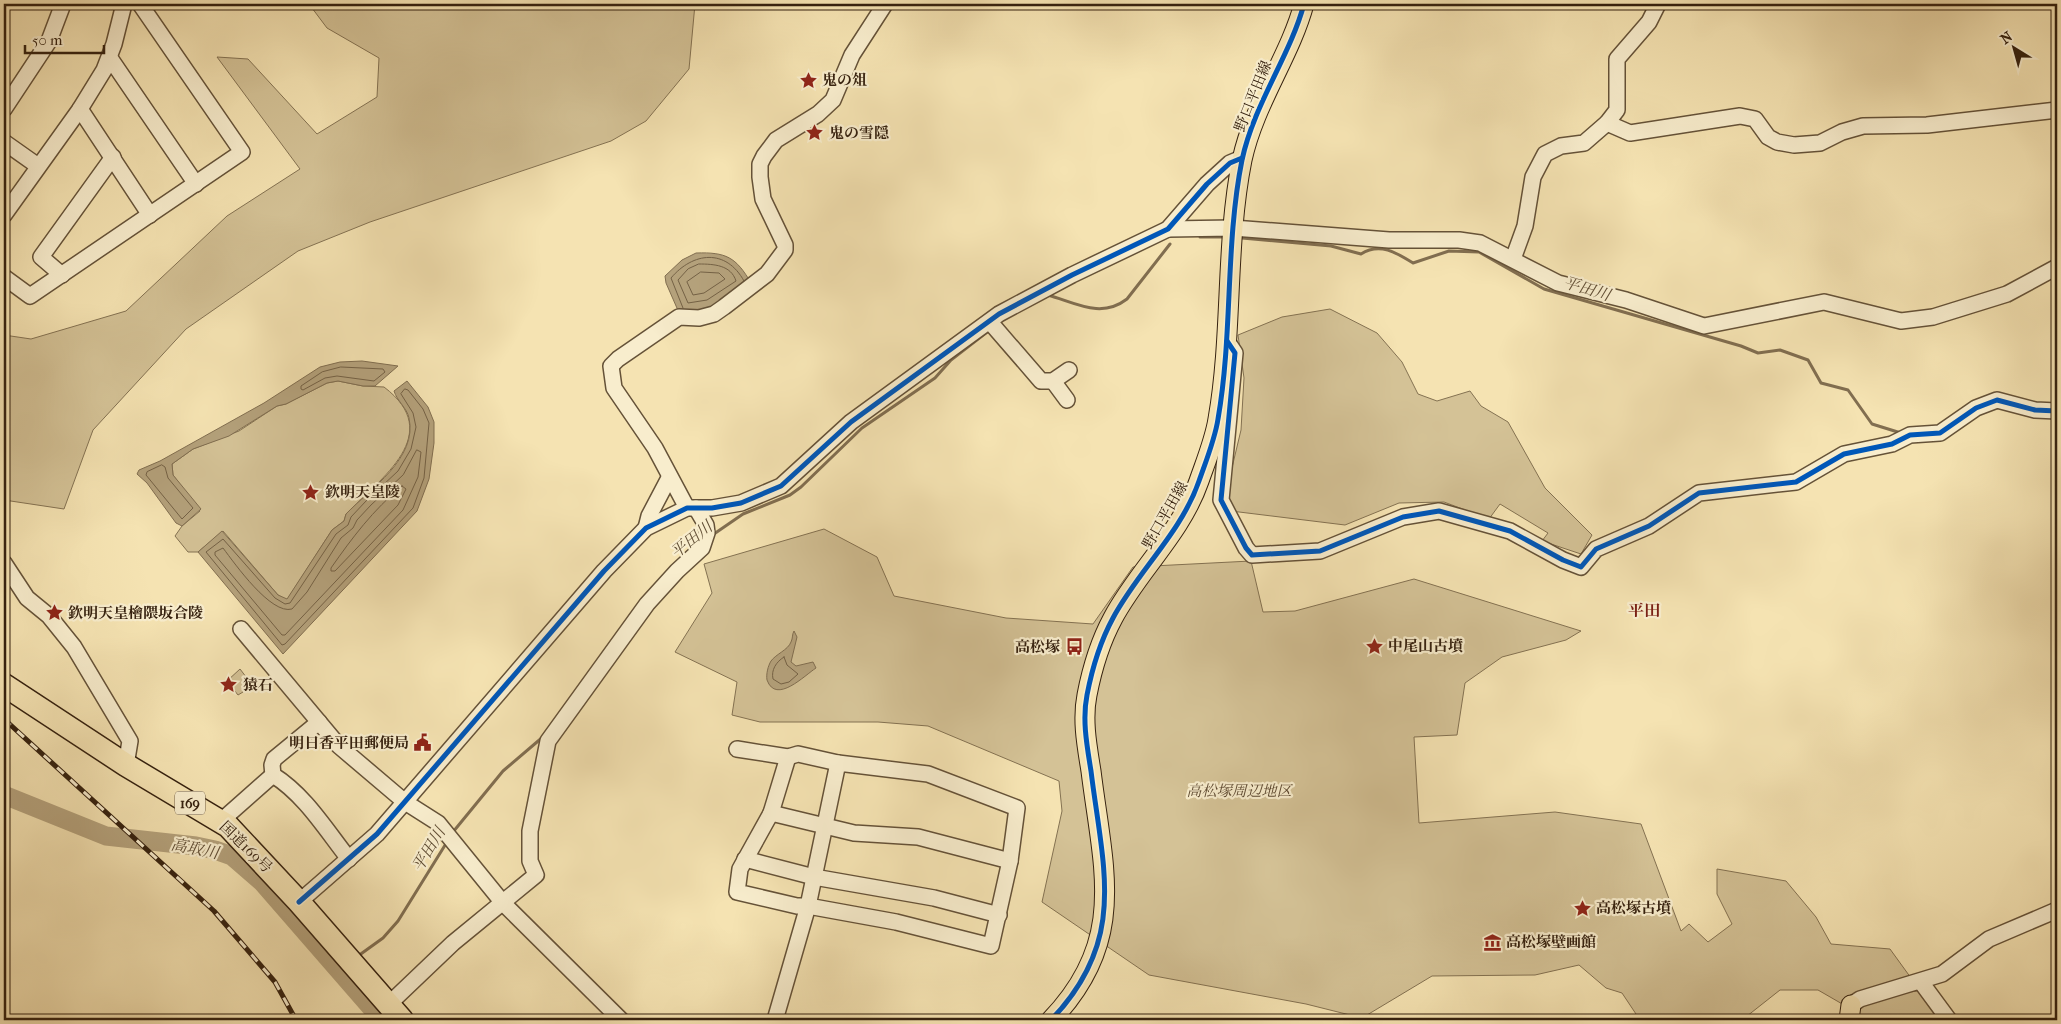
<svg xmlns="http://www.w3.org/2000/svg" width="2061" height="1024" viewBox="0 0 2061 1024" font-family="'IM FELL French Canon','Noto Serif JP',serif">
<rect width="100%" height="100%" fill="#f5e3b2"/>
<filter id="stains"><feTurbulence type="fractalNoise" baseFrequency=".004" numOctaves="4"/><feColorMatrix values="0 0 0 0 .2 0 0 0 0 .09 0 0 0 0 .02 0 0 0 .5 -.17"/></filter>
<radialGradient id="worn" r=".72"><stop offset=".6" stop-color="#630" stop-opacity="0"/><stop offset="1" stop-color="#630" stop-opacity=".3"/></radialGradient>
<!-- green -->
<g fill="#d4c296" stroke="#847252">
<path d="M309,4H695L689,69L646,121L611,141L370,222L298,251L186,329L93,430L64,509L4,500V335L31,339L126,311L227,216L300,169L217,57L248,59L317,134L377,97L379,58L327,28Z"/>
<path d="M1330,309L1377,333L1402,362L1418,394L1437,401L1470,391L1481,406L1508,422L1545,488L1592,535L1581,554L1542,541L1548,533L1500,504L1489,519L1444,502L1399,503L1345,525L1231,511L1225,497L1241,430L1244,378L1238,335L1282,317Z"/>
<path d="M338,381L363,386L384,387C446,434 381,478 346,514L344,521L332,530L287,600L278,595L223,531L198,552H188L175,536L182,526L200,511L173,475L172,464L193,449L239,431L277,406L286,404L327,383Z"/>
<path d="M824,529L877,557L894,596L1006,618L1093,624L1133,567L1251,561L1263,612L1295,611L1414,579L1581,631L1566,640L1502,657L1465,683L1457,735L1414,737L1419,823L1555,812L1641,824L1681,931L1689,924L1708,942L1732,924L1717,894V869L1786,881L1816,917L1831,944L1890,949L1911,978L1844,1005L1818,990H1780L1742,1020H1640L1622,993L1606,988L1579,965L1535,975L1432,976L1362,1018L1306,1004L1149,975L1042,902L1062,811L1059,781L928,726L878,722H760L732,715L737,682L675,652L712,593L704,564Z"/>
<path d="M240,669L253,686L238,695L227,681Z"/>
<path d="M1919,991L1940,1020H1850C1852,1017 1854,1012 1856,1010C1870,999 1902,992 1919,991Z"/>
</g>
<!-- water -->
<g fill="#b4a17b" stroke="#816e50">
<path d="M696,253C726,252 736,257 751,283L712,310L680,315L666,283L665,276L682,260Z"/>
<path d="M362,361L398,366L375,386H363L338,381L327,383L286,404L277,406L229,436L193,449L172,464L173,475L201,509L182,526L176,523L147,483L137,474L139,470L160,461L264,403L320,367L340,362Z"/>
<path d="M407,381L428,407L434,422V443L429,479L417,511L283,654L198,552L222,531L278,595L287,599L332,530L344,521L346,514C370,489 418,458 409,418C407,408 397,401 394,391Z"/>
<path d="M794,631L797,637L791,662L796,666L813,662L816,668C805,675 776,705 767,680C766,674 768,666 771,661C776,654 788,650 791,642C793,638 792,634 794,631Z"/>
</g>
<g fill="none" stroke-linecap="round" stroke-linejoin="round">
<!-- shore -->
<g stroke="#746145" stroke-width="1">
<path d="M699,264C714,264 731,265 736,281L707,300L688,303L678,280L688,269Z"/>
<path d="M701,272L719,273L725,279L704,293L693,295L687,282Z"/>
<path d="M683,308L671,278C693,252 726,248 744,281"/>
<path d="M341,367L383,369L385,372L374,381L337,376L325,378L303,390L301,389V386L322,372Z"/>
<path d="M405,389L408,390L423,409L429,423L424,478L413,508L285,644L282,645L206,552L223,539L275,598L285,604L290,603L336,534L348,525L351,517L366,501L398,471L411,449L416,427L413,413L401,394Z"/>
<path d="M417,450L421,452L418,477L403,510L285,635H282L215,555V552L223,548C235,564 271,615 292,609L307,592L341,538L353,528L357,520L371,505L403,475Z"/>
<path d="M162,465L165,467L168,478L193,508L182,519L146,475L147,472Z"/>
<path d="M402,486L406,489L398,505L335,571H331V568C352,538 373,510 402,486Z"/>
<path d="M784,657L787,665L798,674L789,682L781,684L773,679C771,670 776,662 784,657Z"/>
</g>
<!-- stream -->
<g stroke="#816e50" stroke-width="3">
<path d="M1200,237H1223"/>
<path d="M1242,238L1331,246L1361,254C1380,242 1397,253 1413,263L1449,251L1479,252L1544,289L1741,346L1758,353L1780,350L1808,360L1821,383L1848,390L1872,424L1901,433"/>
<path d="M1048,295C1076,303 1101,319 1127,299L1170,244"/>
<path d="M711,536L743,514L790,495L801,487L862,428L935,378L951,360L991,329"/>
<path d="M453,832L503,771L544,736"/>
<path d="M358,956L383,938L398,921L447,842"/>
<path d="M339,970L345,966"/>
</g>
<!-- river -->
<path stroke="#b4a17b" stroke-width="19" d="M4,795L106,836L196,846L215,850L232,856L262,882L382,1020"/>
<defs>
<g id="minor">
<path d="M110,58L196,184"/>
<path d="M4,109L49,41L63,4"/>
<path d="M80,109L150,215"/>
<path d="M1607,123L1630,133L1740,116L1755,119L1768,137L1777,142L1794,145L1820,143L1842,132L1863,126L1927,125L2057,110"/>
<path d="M4,142L38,166"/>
<path d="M4,215L80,109L104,70L114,44L124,4"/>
<path d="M1168,229L1233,228L1389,240H1459L1480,243L1558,283L1626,300L1704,326L1824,302L1901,321L1933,317L2007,294L2057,267"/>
<path d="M1513,259L1525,226L1533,177L1545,154L1561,146L1584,143L1607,123L1617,110V59L1649,22L1658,4"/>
<path d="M62,275L41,257L113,157"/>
<path d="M4,277L30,296L242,152L140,4"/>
<path d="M990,322L1041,381H1053L1069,370"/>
<path d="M1227,341L1235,353L1221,500L1246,548L1252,555L1320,551L1403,517L1439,511L1510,531L1563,560L1581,567L1596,549L1649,526L1699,493L1796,482L1844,454L1892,444L1910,435L1940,433L1976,408L1997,400L2035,410L2057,411"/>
<path d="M1053,381L1067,400"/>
<path d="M687,508L655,448L614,388L611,366L618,359L679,317L699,318L714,314L724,307L767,274L785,250V245L763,199L760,177V164L764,156L776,140L818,114L833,100L852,55L885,4"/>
<path d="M646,528L649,516L669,478"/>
<path d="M4,563L27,598L49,616L74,647L130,741L126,765"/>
<path d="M241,629L339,746L405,802L438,823L503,903L621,1020"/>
<path d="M319,722L274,759L272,765L273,775C305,795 326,830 349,859"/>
<path d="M737,749L788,757L798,754L838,763"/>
<path d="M771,813L854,833L918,837L1010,861"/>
<path d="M221,821L273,775"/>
<path d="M745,859L814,877L934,898L999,915"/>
<path d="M299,902L377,834L604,571L646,528L687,508H712L741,503L781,486L851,422L999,314L1072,275L1168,229L1207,184L1230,163L1242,158"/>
<path d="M1921,982L1949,1020"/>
<path d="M388,1005L453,943L536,875L530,861V831L548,741L647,604L677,571L702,548L707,533L706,525L696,508"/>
<path d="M1851,1005L1860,999L1942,974L1989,939L2057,910"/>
<path d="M775,1020L808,906L838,763L928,774L1017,808L1010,861L991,946L896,922L808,906H797L737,892L740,869L771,813L788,757"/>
</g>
<g id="major">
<path d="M1051,1020C1128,940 1103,869 1091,771C1087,746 1082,720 1087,695C1092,669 1100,642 1113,618C1138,571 1181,533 1199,481C1206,461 1215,439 1218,419C1233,333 1225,245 1242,160C1254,104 1290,56 1304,4"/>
<path d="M1849,1020L1851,1005"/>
</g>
<path id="highway" d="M4,685L126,765L228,826L299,902L402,1020"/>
</defs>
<!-- minor casing -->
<use href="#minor" stroke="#655238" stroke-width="18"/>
<!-- major casing -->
<use href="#major" stroke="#35210f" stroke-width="21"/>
<!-- highway casing -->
<use href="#highway" stroke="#35210f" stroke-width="25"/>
<!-- minor -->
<use href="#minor" stroke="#f8edcd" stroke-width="15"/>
<!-- major -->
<use href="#major" stroke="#f5e3b2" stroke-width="19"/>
<!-- highway -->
<use href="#highway" stroke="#f5e3b2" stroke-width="22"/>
<defs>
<path id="rail" d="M4,719L214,911L275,982L296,1020"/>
</defs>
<!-- rail casing -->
<use href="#rail" stroke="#35210f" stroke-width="5"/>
<!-- rail -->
<use href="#rail" stroke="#f8edcd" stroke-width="3" stroke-dasharray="9" stroke-linecap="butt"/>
<defs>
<g id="cycleway">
<path d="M1227,341L1235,353L1221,500L1246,548L1252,555L1320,551L1403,517L1439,511L1510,531L1563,560L1581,567L1596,549L1649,526L1699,493L1796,482L1844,454L1892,444L1910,435L1940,433L1976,408L1997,400L2035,410L2057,411"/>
<path d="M299,902L377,834L604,571L646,528L687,508H712L741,503L781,486L851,422L999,314L1072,275L1168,229L1207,184L1230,163L1242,158"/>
<path d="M1051,1020C1128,940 1103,869 1091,771C1087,746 1082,720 1087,695C1092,669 1100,642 1113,618C1138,571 1181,533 1199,481C1206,461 1215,439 1218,419C1233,333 1225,245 1242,160C1254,104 1290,56 1304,4"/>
</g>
</defs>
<!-- cycleway casing -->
<use href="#cycleway" stroke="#f8edcd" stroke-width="8"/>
<!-- cycleway -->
<use href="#cycleway" stroke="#0057b8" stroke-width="5"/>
</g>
<!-- icons -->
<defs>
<symbol id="sight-bare" viewBox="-9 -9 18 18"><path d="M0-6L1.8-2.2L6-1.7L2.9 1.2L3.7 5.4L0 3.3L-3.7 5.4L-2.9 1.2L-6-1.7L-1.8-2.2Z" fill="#8f2418" stroke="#f8edcd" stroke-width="2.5" paint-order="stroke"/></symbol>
<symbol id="bus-bare" viewBox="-9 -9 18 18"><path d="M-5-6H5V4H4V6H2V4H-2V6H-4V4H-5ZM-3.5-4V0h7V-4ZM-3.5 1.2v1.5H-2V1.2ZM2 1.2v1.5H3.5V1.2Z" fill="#8f2418" stroke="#f8edcd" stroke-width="2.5" paint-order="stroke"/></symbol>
<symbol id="civic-bare" viewBox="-9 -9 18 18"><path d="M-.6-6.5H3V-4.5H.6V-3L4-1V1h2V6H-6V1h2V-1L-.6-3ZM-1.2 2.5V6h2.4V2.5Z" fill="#8f2418" stroke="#f8edcd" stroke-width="2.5" paint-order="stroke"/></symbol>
<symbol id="museum-bare" viewBox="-9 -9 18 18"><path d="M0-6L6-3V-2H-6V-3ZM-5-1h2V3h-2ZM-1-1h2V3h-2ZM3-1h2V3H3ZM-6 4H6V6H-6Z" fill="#8f2418" stroke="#f8edcd" stroke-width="2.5" paint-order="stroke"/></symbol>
</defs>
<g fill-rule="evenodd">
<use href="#sight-bare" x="796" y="68" width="25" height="25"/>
<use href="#sight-bare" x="802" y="120" width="25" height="25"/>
<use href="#sight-bare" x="298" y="480" width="25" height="25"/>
<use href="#sight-bare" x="42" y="600" width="25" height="25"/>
<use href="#sight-bare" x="1362" y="634" width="25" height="25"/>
<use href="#bus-bare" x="1062" y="634" width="25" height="25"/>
<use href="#sight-bare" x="216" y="672" width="25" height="25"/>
<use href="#civic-bare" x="410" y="730" width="25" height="25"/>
<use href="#sight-bare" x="1570" y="896" width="25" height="25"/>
<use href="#museum-bare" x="1480" y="930" width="25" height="25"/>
</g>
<g text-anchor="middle" stroke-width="4.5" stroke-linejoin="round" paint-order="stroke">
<!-- shield labels -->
<rect fill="#f8edcd" stroke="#705e48" stroke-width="1" x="175" y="791.5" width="30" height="23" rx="4"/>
<g font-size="14" font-weight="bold" fill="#35210f">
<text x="190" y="808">169</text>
</g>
<!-- poi labels -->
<g font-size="15" font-weight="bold" fill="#35210f" stroke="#f8edcd" text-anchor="start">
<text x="822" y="85">鬼の俎</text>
<text x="829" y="138">鬼の雪隠</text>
<text x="325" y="497">欽明天皇陵</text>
<text x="68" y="618">欽明天皇檜隈坂合陵</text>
<text x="1388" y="651">中尾山古墳</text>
<text x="1060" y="652" text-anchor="end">高松塚</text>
<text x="243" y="690">猿石</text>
<text x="409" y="748" text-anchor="end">明日香平田郵便局</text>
<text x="1596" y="913">高松塚古墳</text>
<text x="1506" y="947">高松塚壁画館</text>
</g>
<!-- street labels -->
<g font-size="15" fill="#35210f" stroke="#f8edcd">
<text transform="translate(1253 96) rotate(-68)" y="5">野口平田線</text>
<text transform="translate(1165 515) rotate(-60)" y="5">野口平田線</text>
<text transform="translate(246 847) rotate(44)" y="5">国道169号</text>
</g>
<!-- park labels -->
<g font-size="15" font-style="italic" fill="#5d4931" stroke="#f8edcd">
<text x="1239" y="796">高松塚周辺地区</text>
</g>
<!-- water labels -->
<g font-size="16" font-style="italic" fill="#614e35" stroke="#f8edcd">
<text transform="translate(1587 288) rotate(17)" y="6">平田川</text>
<text transform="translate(691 539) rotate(-39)" y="6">平田川</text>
<text transform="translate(195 848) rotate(11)" y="6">高取川</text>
<text transform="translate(428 849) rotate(-59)" y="6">平田川</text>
</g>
<!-- neighbourhood labels -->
<g font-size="16" font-weight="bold" fill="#7a1f14" stroke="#f8edcd">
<text x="1644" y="616">平田</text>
</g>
</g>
<!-- margin -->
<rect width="2061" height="1024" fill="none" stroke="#f5e3b2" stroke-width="20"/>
<rect x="5" y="5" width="2051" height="1014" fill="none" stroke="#35210f" stroke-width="2.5"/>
<rect x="10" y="10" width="2041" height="1004" fill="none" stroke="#35210f"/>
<!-- north arrow -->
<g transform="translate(2014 48) rotate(323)" stroke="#f8edcd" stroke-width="4" paint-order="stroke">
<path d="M0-4L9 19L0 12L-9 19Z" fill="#35210f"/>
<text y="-8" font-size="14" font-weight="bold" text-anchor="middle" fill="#35210f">N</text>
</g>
<!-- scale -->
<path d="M25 45v8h79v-8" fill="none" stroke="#35210f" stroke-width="2.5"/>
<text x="32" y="45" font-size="15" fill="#35210f" stroke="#f8edcd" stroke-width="4" paint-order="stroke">50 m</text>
<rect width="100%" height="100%" filter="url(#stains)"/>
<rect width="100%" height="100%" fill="url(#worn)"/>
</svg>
